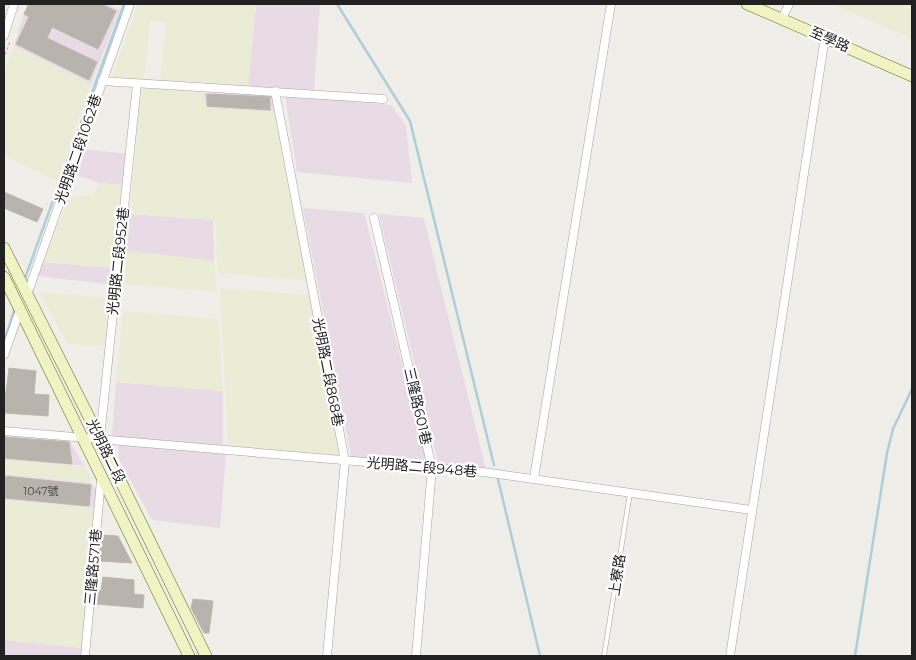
<svg xmlns="http://www.w3.org/2000/svg" width="916" height="660" viewBox="0 0 916 660" font-family="Montserrat,'Noto Sans TC',sans-serif">
<rect width="100%" height="100%" fill="#f0eee9"/>
<!-- industrial -->
<g fill="#e8dbe6">
<path d="M27,4H106L120,10L91,84L14,46Z"/>
<path d="M256,4H320L314,92L248,87Z"/>
<path d="M203,93L274,95L277,112L207,108Z"/>
<path d="M285,95L391,105L406,126L412,183L297,172Z"/>
<path d="M82,149L128,154L123,185L99,183L76,175Z"/>
<path d="M303,208L364,213L427,464L352,461Z"/>
<path d="M130,214L213,220L214,261L127,251Z"/>
<path d="M379,214L424,218L486,470L439,467Z"/>
<path d="M43,262L113,268L116,285L37,276Z"/>
<path d="M116,382L223,391V446L112,436Z"/>
<path d="M4,436L70,441L84,466L4,460Z"/>
<path d="M119,445L226,454L220,528L152,520L118,457Z"/>
<path d="M4,474L90,483L96,489V508L4,500Z"/>
<path d="M4,640L82,648L81,656H4Z"/>
</g>
<!-- farmland -->
<g fill="#eaecd6">
<path d="M138,4H256L248,87L160,81L166,22L150,21L144,80L112,77Z"/>
<path d="M830,4H912V38Z"/>
<path d="M14,46L91,84L57,181L4,156V71Z"/>
<path d="M141,87L203,93L207,108L277,112L309,281L218,273L215,220L130,214Z"/>
<path d="M99,183L123,185V210L113,268L43,262L69,197L94,195Z"/>
<path d="M127,251L214,261L217,292L124,284Z"/>
<path d="M220,288L310,295L341,457L228,447Z"/>
<path d="M39,292L111,298L106,346L68,344Z"/>
<path d="M123,311L218,319L223,391L116,382Z"/>
<path d="M4,460L84,466L92,478L90,483L4,474Z"/>
<path d="M4,500L96,508L82,648L4,640Z"/>
</g>
<g fill="none" stroke-linecap="round" stroke-linejoin="round">
<!-- stream -->
<g stroke="#aeced8" stroke-width="2.5">
<path d="M337,4L410,121L494,465"/>
<path d="M24,281L124,4"/>
<path d="M4,342L15,308"/>
<path d="M498,479L540,656"/>
<path d="M855,656L887,453L893,429L912,389"/>
</g>
</g>
<!-- building -->
<g fill="#b9b3ae" stroke="#c0b6ac">
<path d="M29,4H101L116,11L98,49L52,27L47,38L97,62L89,80L16,44L29,17L24,14Z"/>
<path d="M207,94L270,97V110L207,106Z"/>
<path d="M4,192L43,209L37,222L4,208Z"/>
<path d="M9,368L36,371L34,394L49,395L48,416L4,413V392H6Z"/>
<path d="M4,437L69,442L72,464L4,458Z"/>
<path d="M4,476L91,485L89,506L4,498Z"/>
<path d="M102,535L118,536L132,563L99,561Z"/>
<path d="M103,577L134,580V594L144,595L143,608L96,604L97,590L101,591Z"/>
<path d="M193,599L213,601L209,633H204L191,608Z"/>
</g>
<g fill="none" stroke-linecap="round" stroke-linejoin="round">
<defs>
<path id="lane" d="M604,656L630,493"/>
<g id="street">
<path d="M782,19L789,4"/>
<path d="M4,36L14,4"/>
<path d="M102,81L383,99"/>
<path d="M275,91L345,461L327,656"/>
<path d="M374,218L432,468L416,656"/>
<path d="M27,295L130,4"/>
<path d="M4,355L20,310"/>
<path d="M4,431L483,472L751,510"/>
<path d="M100,438L137,84"/>
<path d="M534,478L611,4"/>
<path d="M85,656L101,480"/>
<path d="M730,656L825,37"/>
</g>
<g id="secondary">
<path d="M747,4L912,76"/>
<path d="M4,248L100,439L206,656"/>
<path d="M4,277L189,656"/>
</g>
</defs>
<!-- lane casing -->
<use href="#lane" stroke="#a2a2a2" stroke-width="5"/>
<!-- street casing -->
<use href="#street" stroke="#a2a2a2" stroke-width="9"/>
<!-- secondary casing -->
<use href="#secondary" stroke="#626d12" stroke-width="12"/>
<!-- path -->
<path stroke="#ea8c7f" stroke-width="1" stroke-dasharray="2.5 2.5" stroke-linecap="butt" d="M4,59L10,41"/>
<!-- lane -->
<use href="#lane" stroke="#fff" stroke-width="4"/>
<!-- street -->
<use href="#street" stroke="#fff" stroke-width="8"/>
<!-- secondary -->
<use href="#secondary" stroke="#f0f3c4" stroke-width="11"/>
</g>
<g text-anchor="middle" stroke-width="4.5" stroke-linejoin="round" paint-order="stroke">
<!-- number labels -->
<g font-size="11" fill="#474644">
<text x="41" y="495">1047號</text>
</g>
<!-- street labels -->
<g font-size="14" fill="#212121" stroke="#fff">
<text transform="translate(830 39) rotate(24)" y="5">至學路</text>
<text transform="translate(78 149) rotate(-71)" y="5">光明路二段1062巷</text>
<text transform="translate(118 261) rotate(-84)" y="5">光明路二段952巷</text>
<text transform="translate(328 372) rotate(79)" y="5">光明路二段868巷</text>
<text transform="translate(418 406) rotate(77)" y="5">三隆路601巷</text>
<text transform="translate(106 451) rotate(64)" y="5">光明路二段</text>
<text transform="translate(422 467) rotate(5)" y="5">光明路二段948巷</text>
<text transform="translate(93 567) rotate(-85)" y="5">三隆路571巷</text>
<text transform="translate(617 575) rotate(-81)" y="5">上寮路</text>
</g>
</g>
<!-- border -->
<rect width="916" height="660" fill="none" stroke="#212121" stroke-width="10"/>
</svg>
